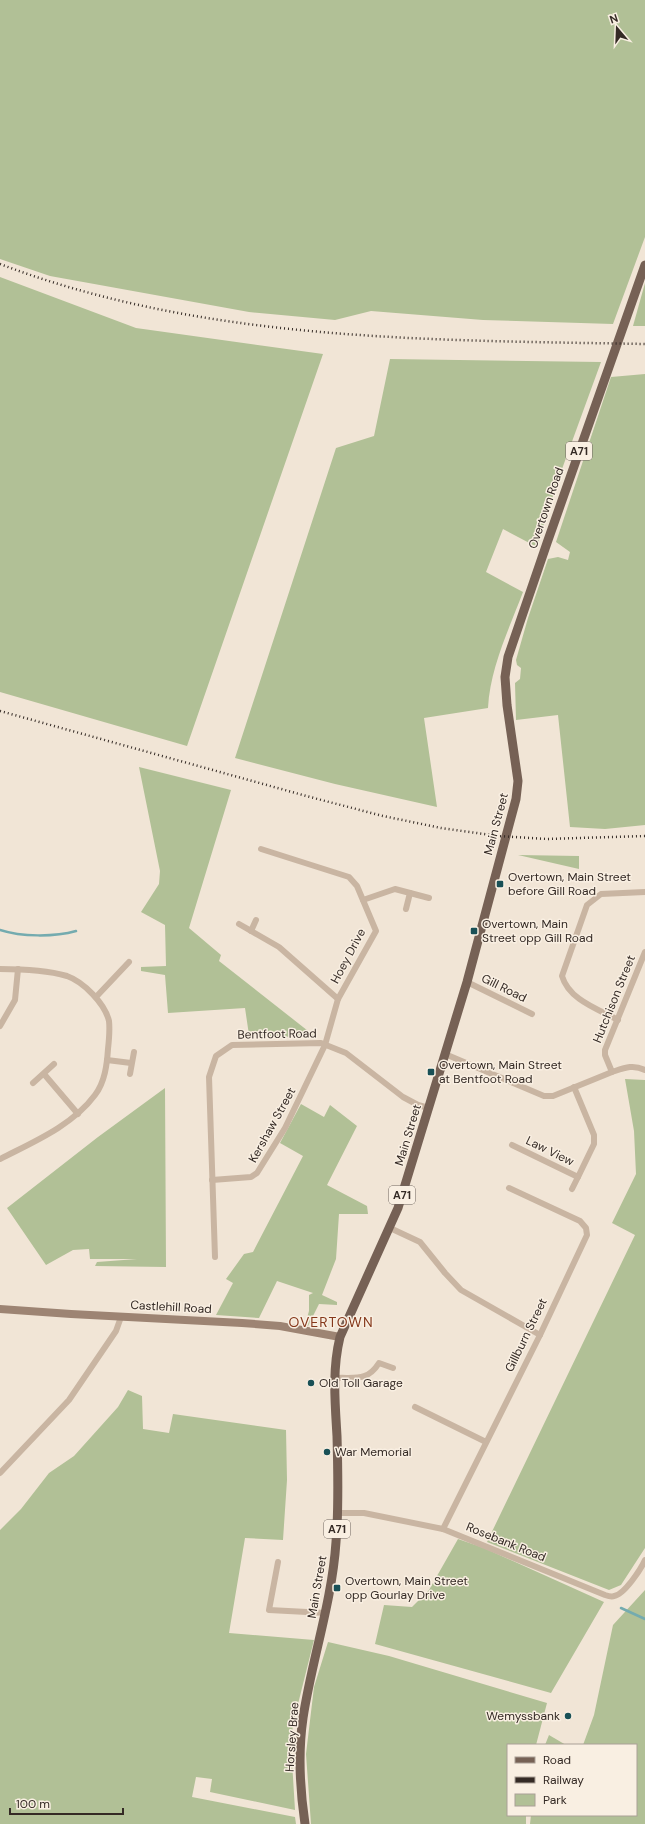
<svg xmlns="http://www.w3.org/2000/svg" width="645" height="1824" viewBox="0 0 645 1824" font-family="'DM Sans',sans-serif">
<rect width="100%" height="100%" fill="#f1e5d6"/>
<!-- green -->
<g fill="#b1c096">
<path d="M0,0H645V237L613,324L483,320L371,311L335,320L249,312L50,276L0,259Z"/>
<path d="M0,277L136,328L323,354L187,746L0,692Z"/>
<path d="M645,283V326H633Z"/>
<path d="M390,359L601,362L558,480L537,547L503,529L486,572L523,592C509,629 490,668 488,708L424,718L437,807L335,784L235,758L336,448L374,436Z"/>
<path d="M645,374V825L605,829L570,827L558,715L516,720L515,683L520,679L521,668L517,665L516,660L528,618L548,559L558,557L568,560L570,552L556,542L611,377Z"/>
<path d="M139,767L231,790L189,928L221,955L219,961L317,1038L249,1035L245,1008L168,1013L165,975L141,971V967L166,966L165,925L141,912L159,884L160,871Z"/>
<path d="M518,855L579,856V869Z"/>
<path d="M625,1079L645,1080V1548L621,1585L609,1590L487,1542L635,1235L612,1223L636,1174L634,1131Z"/>
<path d="M165,1088L166,1267L95,1266L97,1262L137,1259H90L89,1249L73,1250L46,1265L7,1208L98,1137Z"/>
<path d="M301,1104L324,1117L330,1105L357,1126L327,1185L367,1206L368,1214H339L336,1259L322,1295L337,1302V1305L319,1304L308,1326L305,1325L309,1311V1295L313,1293L277,1281L259,1318L216,1315L233,1283L226,1279L244,1254L253,1252L303,1156L280,1143Z"/>
<path d="M128,1390L142,1396L143,1429L169,1433L173,1414L286,1430L287,1480L283,1540L245,1538L229,1633L314,1640L293,1724L291,1745L295,1810L210,1792L212,1779L196,1777L192,1797L295,1817L296,1824H0V1530L21,1509L49,1473L74,1456L118,1407Z"/>
<path d="M458,1539L484,1548L604,1602L551,1693L375,1644L384,1605L412,1607L429,1590Z"/>
<path d="M645,1590V1824H530L531,1815H636V1745H583L594,1715L613,1625Z"/>
<path d="M328,1642L389,1656L547,1703L536,1745H508V1815H526V1824H311L306,1754L314,1687Z"/>
<path d="M549,1735L566,1745H545Z"/>
</g>
<g fill="none" stroke-linecap="round" stroke-linejoin="round">
<!-- stream -->
<g stroke="#74abaf" stroke-width="2.5">
<path d="M0,930C21,937 55,937 76,931"/>
<path d="M621,1608L645,1619"/>
</g>
<!-- street -->
<g stroke="#c9b5a2" stroke-width="6">
<path d="M363,900L395,889L429,898"/>
<path d="M406,909L410,893"/>
<path d="M239,924L279,947L338,999"/>
<path d="M251,931L256,920"/>
<path d="M645,952L605,1050V1055L612,1072C624,1068 633,1064 645,1070"/>
<path d="M0,969C21,969 46,970 67,976C84,982 105,1004 109,1021C110,1030 109,1040 108,1049C107,1064 105,1082 95,1095C72,1126 33,1142 0,1159"/>
<path d="M467,982L532,1014"/>
<path d="M96,997L129,962"/>
<path d="M618,1020C598,1009 569,1000 562,976L587,905L601,894L645,892"/>
<path d="M0,1026L15,1000L18,969"/>
<path d="M445,1054L544,1096H553L612,1072"/>
<path d="M107,1060L131,1063"/>
<path d="M44,1074L78,1114"/>
<path d="M130,1074L134,1052"/>
<path d="M33,1083L54,1064"/>
<path d="M574,1087L594,1135V1144L578,1177"/>
<path d="M512,1145L578,1177L572,1189"/>
<path d="M212,1180L251,1177L257,1173L285,1128L300,1097L325,1045L338,999L376,931L357,886L349,877L261,849"/>
<path d="M390,1228L420,1242L445,1273L461,1290L540,1335"/>
<path d="M215,1257L209,1077L216,1056L232,1045L321,1043L346,1053L403,1097L418,1105L429,1108"/>
<path d="M335,1378C355,1377 367,1382 379,1363L393,1368"/>
<path d="M415,1407L486,1442"/>
<path d="M0,1473L69,1400L116,1331L121,1317"/>
<path d="M338,1513H364L443,1529L605,1595C608,1596 612,1597 614,1596C624,1595 641,1569 645,1560"/>
<path d="M443,1529L540,1335L587,1235L586,1228L580,1221L509,1188"/>
<path d="M278,1562L269,1610L326,1613"/>
</g>
<!-- secondary -->
<path stroke="#9d8473" stroke-width="8" d="M0,1309L71,1314L242,1323L280,1326L340,1337"/>
<!-- primary -->
<path stroke="#766155" stroke-width="9" d="M305,1824C300,1790 298,1752 303,1718C312,1659 332,1602 336,1542C339,1507 338,1471 337,1436C335,1402 332,1370 340,1337L398,1208L467,982L516,799L518,781L507,705L505,677L508,657L547,543L645,265"/>
<!-- rail -->
<g stroke="#342a25" stroke-width="2.5" stroke-dasharray="1 3" stroke-linecap="butt">
<path d="M0,264C205,342 429,340 645,344"/>
<path d="M0,711L310,797L383,816L441,828L498,836L547,839L645,836"/>
</g>
</g>
<!-- markers -->
<g fill="#195056" stroke="#f9efe2" stroke-width="1.5">
<rect x="496" y="880" width="8" height="8" rx="2"/>
<rect x="470" y="927" width="8" height="8" rx="2"/>
<rect x="427" y="1068" width="8" height="8" rx="2"/>
<circle cx="311" cy="1383" r="4"/>
<circle cx="327" cy="1452" r="4"/>
<rect x="333" y="1584" width="8" height="8" rx="2"/>
<circle cx="568" cy="1716" r="4"/>
</g>
<g text-anchor="middle" stroke-width="3" stroke-linejoin="round" paint-order="stroke">
<!-- shield labels -->
<g fill="#f9efe2" stroke="#6f655e" stroke-width="1">
<rect x="566" y="442" width="26" height="18" rx="3"/>
<rect x="389" y="1186" width="26" height="18" rx="3"/>
<rect x="324" y="1520" width="26" height="18" rx="3"/>
</g>
<g font-size="11" font-weight="bold" fill="#342a25">
<text x="579" y="455">A71</text>
<text x="402" y="1199">A71</text>
<text x="337" y="1533">A71</text>
</g>
<!-- street labels -->
<g font-size="12" fill="#342a25" stroke="#f9efe2">
<text transform="translate(546 508) rotate(-71)" y="4">Overtown Road</text>
<text transform="translate(496 824) rotate(-75)" y="4">Main Street</text>
<text transform="translate(348 956) rotate(-62)" y="4">Hoey Drive</text>
<text transform="translate(504 988) rotate(26)" y="4">Gill Road</text>
<text transform="translate(614 999) rotate(-68)" y="4">Hutchison Street</text>
<text transform="translate(277 1034) rotate(-1)" y="4">Bentfoot Road</text>
<text transform="translate(272 1125) rotate(-61)" y="4">Kershaw Street</text>
<text transform="translate(408 1135) rotate(-73)" y="4">Main Street</text>
<text transform="translate(550 1151) rotate(26)" y="4">Law View</text>
<text transform="translate(171 1307) rotate(3)" y="4">Castlehill Road</text>
<text transform="translate(526 1335) rotate(-64)" y="4">Gillburn Street</text>
<text transform="translate(506 1542) rotate(22)" y="4">Rosebank Road</text>
<text transform="translate(317 1587) rotate(-80)" y="4">Main Street</text>
<text transform="translate(292 1737) rotate(-86)" y="4">Horsley Brae</text>
</g>
<!-- poi labels -->
<g font-size="12" fill="#342a25" stroke="#f9efe2" text-anchor="start">
<text x="508" y="881">Overtown, Main Street<tspan x="508" dy="14">before Gill Road</tspan></text>
<text x="482" y="928">Overtown, Main<tspan x="482" dy="14">Street opp Gill Road</tspan></text>
<text x="439" y="1069">Overtown, Main Street<tspan x="439" dy="14">at Bentfoot Road</tspan></text>
<text x="319" y="1387">Old Toll Garage</text>
<text x="335" y="1456">War Memorial</text>
<text x="345" y="1585">Overtown, Main Street<tspan x="345" dy="14">opp Gourlay Drive</tspan></text>
<text x="560" y="1720" text-anchor="end">Wemyssbank</text>
</g>
<!-- quarter labels -->
<g font-size="14" letter-spacing="1" fill="#85381b" stroke="#f9efe2">
<text x="331" y="1327">OVERTOWN</text>
</g>
</g>
<!-- legend -->
<rect x="507" y="1744" width="130" height="72" fill="#f9efe2" stroke="#aaa096"/>
<rect x="515" y="1757" width="20" height="6" fill="#766155" stroke="#aaa096"/>
<text x="543" y="1764" font-size="12" fill="#342a25">Road</text>
<rect x="515" y="1777" width="20" height="6" fill="#342a25" stroke="#aaa096"/>
<text x="543" y="1784" font-size="12" fill="#342a25">Railway</text>
<rect x="515" y="1794" width="20" height="12" fill="#b1c096" stroke="#aaa096"/>
<text x="543" y="1804" font-size="12" fill="#342a25">Park</text>
<!-- north arrow -->
<g transform="translate(617 28) rotate(341)" stroke="#f9efe2" stroke-width="3" paint-order="stroke">
<path d="M0-3L7 15L0 10L-7 15Z" fill="#342a25"/>
<text y="-6" font-size="11" font-weight="bold" text-anchor="middle" fill="#342a25">N</text>
</g>
<!-- scale -->
<path d="M10 1808v6h113v-6" fill="none" stroke="#342a25" stroke-width="2"/>
<text x="16" y="1808" font-size="12" fill="#342a25" stroke="#f9efe2" stroke-width="3" paint-order="stroke">100 m</text>
</svg>
